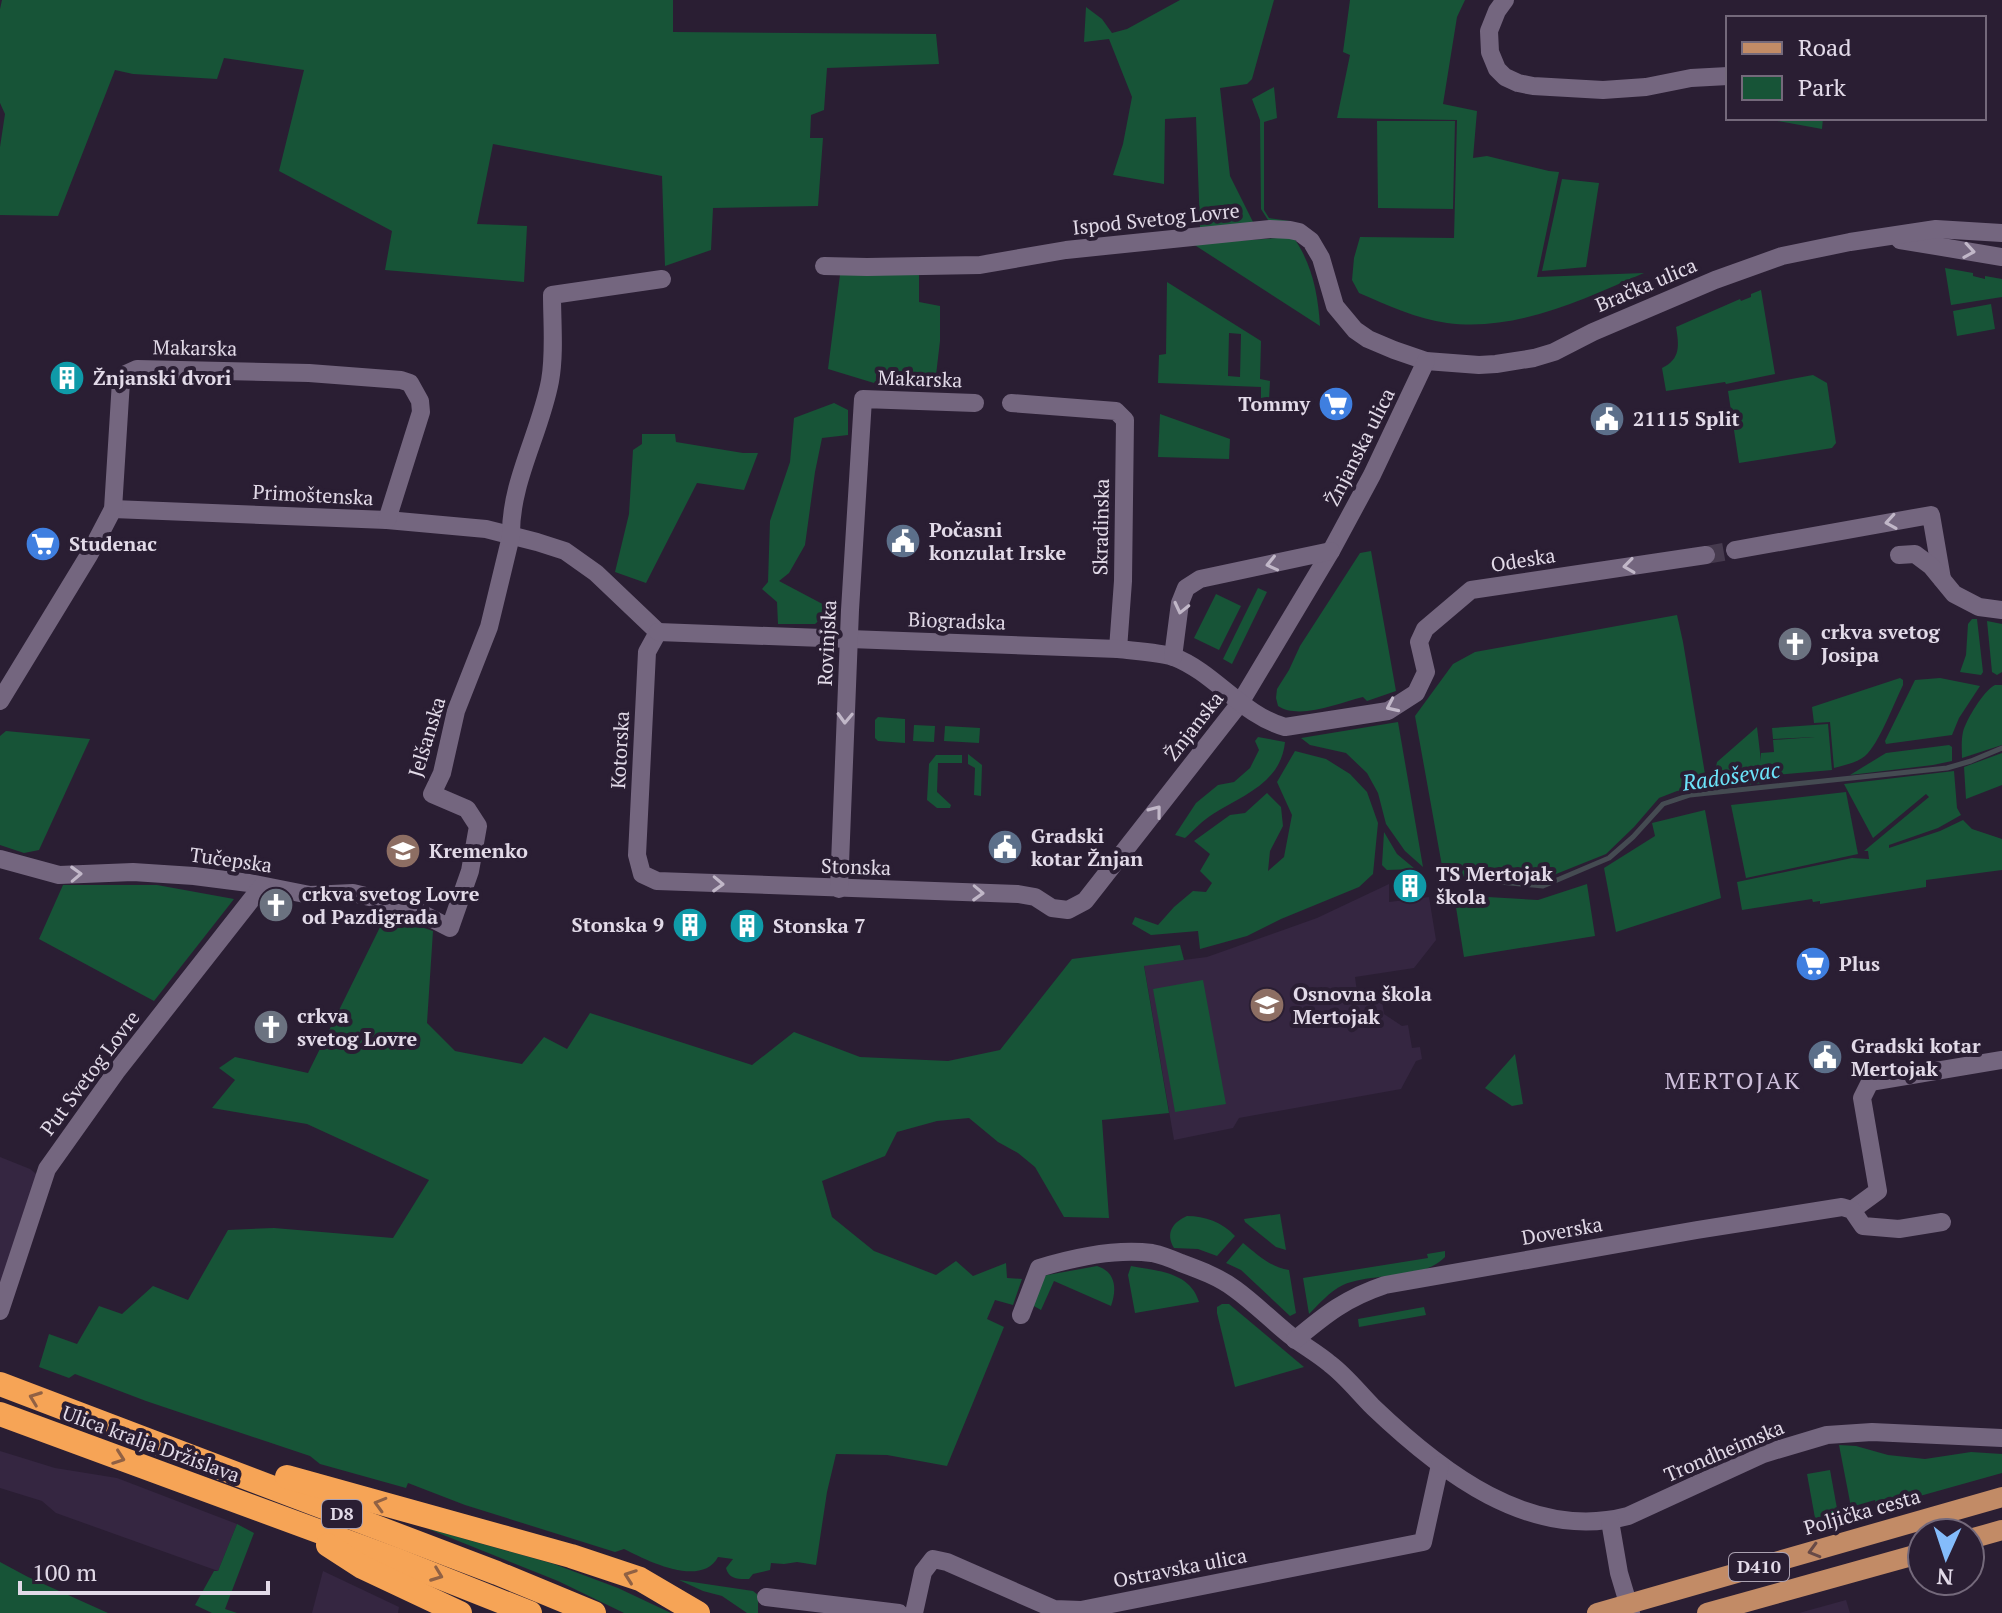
<svg xmlns="http://www.w3.org/2000/svg" width="2002" height="1613" viewBox="0 0 2002 1613" font-family="'PT Serif',serif">
<rect width="100%" height="100%" fill="#2a1e33"/>
<!-- built -->
<g fill="#352641">
<path d="M1389,884V902L1429,897L1436,940L1414,968L1355,977L1357,992L1365,997L1381,994L1384,1014L1402,1026L1408,1025L1412,1048L1420,1047L1422,1059L1416,1061L1401,1089L1239,1118L1233,1128L1174,1140L1144,965L1207,957L1317,918Z"/>
<path d="M0,1157L30,1169L40,1177L0,1284Z"/>
<path d="M0,1451L55,1468L117,1478L237,1524L218,1571L56,1513L42,1501L0,1488Z"/>
<path d="M323,1571L399,1607L398,1613H312Z"/>
<path d="M1846,1600L1850,1613H1799Z"/>
</g>
<!-- green -->
<g fill="#175437" fill-rule="evenodd">
<path d="M2,0H673V32L936,34L939,64L827,68L824,110L811,115L810,138H823L818,206L713,208L711,250L665,266L662,176L493,144L477,224L527,226L524,282L385,270L392,231L279,171L304,70L224,58L217,79L133,74L115,70L58,216L0,215V147L5,114L0,103V9Z"/>
<path d="M1180,0H1274L1252,79L1247,84L1220,88L1230,176L1254,224L1200,228L1196,117L1165,119L1164,184L1113,175L1123,144L1132,97L1109,39L1084,42L1086,7L1102,19L1112,33L1127,29Z"/>
<path d="M1350,0H1465L1457,17L1443,104L1477,111L1473,158L1487,156L1549,171L1559,172L1537,277L1644,273C1582,300 1516,332 1447,323C1417,319 1387,305 1359,293L1352,280L1354,258L1360,237L1454,238L1457,120L1337,118L1350,55L1343,52Z"/>
<path d="M1274,87L1277,118L1264,122V210L1269,218L1290,221L1287,225L1268,220L1261,209L1260,120L1252,99Z"/>
<path d="M1761,118H1823L1822,129Z"/>
<path d="M1377,121H1455L1453,209L1378,208Z"/>
<path d="M1562,179L1599,183L1586,267L1542,271Z"/>
<path d="M1293,237C1312,263 1318,294 1320,326L1193,244Z"/>
<path d="M1945,268L1973,273V276L1985,279V276L2002,279V297L1951,305Z"/>
<path d="M919,274V302L940,306V341L936,375L883,374L874,383L828,369L840,275Z"/>
<path d="M1167,282L1261,341L1260,379L1270,381L1269,400H1261V387L1158,383L1159,355L1166,354ZM1229,333L1241,334L1240,377L1228,376Z"/>
<path d="M1761,290L1775,374L1726,384L1725,382L1666,391L1662,368C1681,359 1679,345 1676,327L1740,299L1741,301L1751,297V294Z"/>
<path d="M1991,304L1995,329L1957,336L1953,311Z"/>
<path d="M1813,375L1827,383L1836,443L1832,448L1739,463L1728,391Z"/>
<path d="M834,403L848,410V435L822,438L815,472L805,545L789,573L779,581L832,609L815,624H778L777,602L762,589L768,582L770,521L790,462L794,418Z"/>
<path d="M1160,414L1230,439L1229,459L1158,457Z"/>
<path d="M642,434H675L676,442L743,453H758L744,490L697,483L646,583L615,572L629,514L633,450L642,444Z"/>
<path d="M1371,551L1396,691L1367,701L1363,697C1339,703 1299,720 1278,706L1276,698L1277,689L1289,670L1300,646L1360,553Z"/>
<path d="M1258,588L1267,592L1232,664L1223,659Z"/>
<path d="M1216,594L1241,606L1219,650L1194,638Z"/>
<path d="M1677,615L1683,642L1707,786L1677,791L1659,798L1634,827L1606,854L1541,880L1487,876L1444,877L1415,716L1453,664L1475,652Z"/>
<path d="M1972,619H1977L1983,672L1981,675L1960,672L1966,655L1968,624Z"/>
<path d="M1987,621L2002,624V672L1997,675L1992,672Z"/>
<path d="M1900,678L1903,680V685C1894,703 1879,744 1865,756C1857,763 1844,765 1834,768L1830,722L1814,723L1812,707Z"/>
<path d="M1940,678L1980,686L1959,718L1952,735L1886,744L1885,741L1915,680Z"/>
<path d="M1995,685H2002V745L1962,758C1962,750 1961,741 1963,732C1966,720 1984,690 1995,685Z"/>
<path d="M878,717L905,719V743L878,741L875,738V720Z"/>
<path d="M1398,722L1423,867L1405,851L1386,824L1378,793L1367,773L1346,753L1310,745L1301,738Z"/>
<path d="M1828,724L1832,770L1762,776L1763,783L1720,788L1716,767L1717,762L1757,727L1761,761V753L1774,752L1773,740L1815,737L1773,739L1772,728Z"/>
<path d="M914,725L935,726L934,742L913,741Z"/>
<path d="M945,726L980,728L979,743L944,741Z"/>
<path d="M6,731L90,739L39,850L24,853L0,845V736Z"/>
<path d="M1258,737L1285,742C1281,783 1243,795 1213,814C1203,820 1194,830 1185,838L1175,835L1196,803L1218,785L1234,782L1250,768L1259,750L1255,741Z"/>
<path d="M1949,745L1952,747V761L1933,765L1850,775L1886,753Z"/>
<path d="M1295,751L1326,759L1350,774L1367,792L1378,823L1373,874L1359,887L1281,919L1247,936L1200,949L1198,931L1151,935L1132,924L1135,917L1158,925L1174,907L1193,891L1206,892L1212,883L1200,871L1210,854L1194,841L1230,815L1245,813L1267,793L1281,807L1283,826L1270,851L1268,871L1284,857L1292,815L1277,782Z"/>
<path d="M2002,753V785L1966,799L1964,767Z"/>
<path d="M968,754L982,765L981,796L974,795L975,768L968,764Z"/>
<path d="M936,755H962V763H938L937,792L951,805L950,808H937L927,800L929,764Z"/>
<path d="M1954,771L1957,808L1961,815L1938,828L1889,845V848L1940,831L1963,820L1972,829L2002,839V870L1926,880V887L1820,904V901L1813,902L1812,899L1742,910L1737,882L1852,858L1869,859L1868,851H1864L1929,797L1926,794L1873,838L1844,784Z"/>
<path d="M1846,792L1858,854L1746,878L1731,805Z"/>
<path d="M1705,810L1721,898L1616,932L1604,868L1655,836L1652,823Z"/>
<path d="M1384,832L1397,854L1415,869L1387,870L1382,865Z"/>
<path d="M1587,884L1595,936L1464,957L1454,895L1538,900Z"/>
<path d="M63,885H157L234,899L154,1001L39,939Z"/>
<path d="M386,915L433,931L427,1023L455,1051L522,1064L544,1037L567,1049L590,1013L752,1065L794,1032L860,1057L948,1061L1000,1050L1072,959L1180,945L1184,960L1144,966L1169,1113L1102,1120L1109,1218L1064,1217L1035,1167L1018,1153L998,1142L969,1118L937,1121L897,1132L885,1156L822,1181L832,1217L874,1251L936,1275L956,1261L973,1276L1006,1263L1007,1278L1022,1279L1013,1305L995,1300L987,1319L1004,1327L947,1466L887,1455L836,1454L827,1492L816,1565L797,1562L784,1564L771,1563L770,1570L753,1574L749,1579C739,1579 729,1580 726,1568L733,1559L718,1557C701,1588 648,1561 624,1549L615,1552L465,1505L408,1483L406,1488L320,1464L310,1456L146,1401L75,1374L69,1378L39,1367L49,1334L77,1344L99,1306L122,1314L153,1286L188,1300L228,1230L274,1228L393,1238L429,1180L307,1124L212,1108L235,1080L219,1068L235,1057L308,1073Z"/>
<path d="M1203,980L1226,1104L1175,1112L1153,989Z"/>
<path d="M1515,1054L1523,1104L1512,1106L1485,1088Z"/>
<path d="M1280,1214L1286,1250L1276,1247L1245,1222L1244,1219Z"/>
<path d="M1187,1216C1205,1216 1222,1222 1235,1236L1217,1256L1198,1249L1174,1248C1165,1233 1173,1222 1187,1216Z"/>
<path d="M1243,1243C1257,1254 1271,1268 1289,1270L1296,1313L1290,1316L1241,1270L1226,1263Z"/>
<path d="M1445,1251V1257C1422,1281 1372,1272 1343,1285C1329,1292 1319,1304 1309,1314L1303,1278L1428,1258L1427,1254Z"/>
<path d="M1097,1266C1116,1272 1117,1289 1111,1306L1054,1281L1041,1310L1032,1305L1042,1276Z"/>
<path d="M1131,1266C1158,1271 1190,1272 1199,1302L1135,1313L1128,1275Z"/>
<path d="M1222,1304H1229L1304,1367L1235,1387L1217,1313V1307Z"/>
<path d="M1424,1307L1426,1315L1359,1327L1358,1319Z"/>
<path d="M1839,1445L1856,1446L1888,1455L1925,1459L1971,1452L2002,1454V1473L1877,1508L1875,1500L1851,1507Z"/>
<path d="M1830,1470L1838,1514L1815,1518L1807,1474Z"/>
<path d="M237,1524L254,1533L225,1609L237,1613H212L195,1605L214,1571H218Z"/>
<path d="M426,1528L554,1564L618,1588L671,1613H624L558,1581Z"/>
<path d="M0,1562L28,1577L108,1613H0Z"/>
<path d="M679,1580L753,1591L758,1595V1613H747L722,1596L703,1591Z"/>
</g>
<g fill="none" stroke-linecap="round" stroke-linejoin="round">
<!-- stream -->
<path stroke="#454b52" stroke-width="5" d="M1489,881L1543,886L1609,858L1633,837L1663,804L1690,795L1947,768L1971,761L2002,748"/>
<!-- minor-tunnel -->
<path stroke="#463a4e" stroke-width="18" stroke-dasharray="18 9" stroke-linecap="butt" d="M1706,555L1735,550"/>
<!-- minor -->
<g stroke="#74667f" stroke-width="18">
<path d="M1505,0L1497,11L1489,31L1490,52L1497,69L1505,77L1518,83L1533,86L1603,90L1646,87L1691,78L1728,76"/>
<path d="M1900,240L2002,257"/>
<path d="M824,266L867,267L980,265L1066,250L1270,229L1290,230L1299,232L1311,241L1321,258L1335,306L1355,330L1368,339L1394,350L1426,361L1479,365L1496,364L1534,358L1554,352L1593,332L1715,280L1782,256L1850,242L1936,229L2002,233"/>
<path d="M1011,403L1116,411L1125,420L1123,581L1118,649"/>
<path d="M113,509L387,520L486,529L537,542L565,551L596,573L658,632"/>
<path d="M1735,550L1931,515L1942,579"/>
<path d="M1899,555L1915,554L1931,566L1954,594L1979,607L2002,610"/>
<path d="M658,632L647,652L637,855L642,874L657,881L1018,894L1035,897L1052,908L1068,910L1085,901L1240,703L1331,551L1372,475L1426,361"/>
<path d="M658,632L1118,649C1135,651 1159,652 1174,657C1215,673 1242,715 1285,727L1388,711L1416,693L1426,672L1419,642L1425,629L1471,590L1706,555"/>
<path d="M1173,657L1180,603L1186,588L1200,579L1331,551"/>
<path d="M0,701L89,555L113,509L121,381L126,374L137,369L309,373L401,380L410,383L420,401L421,412L387,520"/>
<path d="M0,859L59,875L133,872L194,876L249,883L310,895L353,893L407,906L450,928L470,871L478,826L467,809L432,794L442,773L456,711L489,627L511,536C510,482 540,434 550,381C555,354 552,323 552,295L662,279"/>
<path d="M839,889L850,610L863,399L975,403"/>
<path d="M1852,1210L1878,1191L1862,1098L1870,1082L2002,1060"/>
<path d="M0,1311L47,1169L116,1072L262,886"/>
<path d="M1021,1315L1039,1268C1075,1257 1115,1248 1152,1253C1162,1255 1172,1259 1181,1263C1200,1270 1219,1277 1235,1289C1253,1302 1269,1318 1286,1332C1300,1344 1316,1352 1330,1364C1346,1376 1359,1393 1373,1407C1440,1471 1530,1542 1628,1516L1763,1454L1827,1435L1872,1432L2002,1438"/>
<path d="M1295,1340C1326,1314 1346,1298 1385,1285L1697,1230L1842,1207L1852,1210L1863,1226L1899,1229L1942,1222"/>
<path d="M1610,1521L1619,1573L1631,1613"/>
<path d="M766,1597L899,1613"/>
<path d="M914,1613L923,1572L933,1559L947,1562L1054,1609L1081,1610L1423,1542L1440,1465"/>
</g>
<!-- major -->
<g stroke="#c28b66" stroke-width="20">
<path d="M1970,1539L2002,1530"/>
<path d="M1597,1613L2002,1497"/>
<path d="M1707,1613L1922,1553"/>
</g>
<!-- highway -->
<g stroke="#f6a456" stroke-width="24">
<path d="M0,1384L497,1573L594,1613"/>
<path d="M0,1414L394,1559L530,1613"/>
<path d="M287,1477L571,1556L640,1579L698,1613"/>
<path d="M328,1545L362,1567L460,1613"/>
</g>
</g>
<!-- one-way arrows -->
<defs><path id="oneway-chevron" d="M-2-3.5L2.5 0L-2 3.5" fill="none" stroke-width="1.6" stroke-linecap="round" stroke-linejoin="round" transform="scale(2)"/></defs>
<g stroke="#c1b7c8">
<use href="#oneway-chevron" transform="translate(1969 251) rotate(9)"/>
<use href="#oneway-chevron" transform="translate(1891 522) rotate(171)"/>
<use href="#oneway-chevron" transform="translate(1272 564) rotate(167)"/>
<use href="#oneway-chevron" transform="translate(1629 566) rotate(172)"/>
<use href="#oneway-chevron" transform="translate(1181 608) rotate(103)"/>
<use href="#oneway-chevron" transform="translate(1392 706) rotate(155)"/>
<use href="#oneway-chevron" transform="translate(845 718) rotate(92)"/>
<use href="#oneway-chevron" transform="translate(1156 811) rotate(-52)"/>
<use href="#oneway-chevron" transform="translate(76 874) rotate(-2)"/>
<use href="#oneway-chevron" transform="translate(718 884) rotate(2)"/>
<use href="#oneway-chevron" transform="translate(978 893) rotate(2)"/>
</g>
<g stroke="#906144">
<use href="#oneway-chevron" transform="translate(35 1398) rotate(-159)"/>
<use href="#oneway-chevron" transform="translate(119 1458) rotate(20)"/>
<use href="#oneway-chevron" transform="translate(380 1504) rotate(-164)"/>
<use href="#oneway-chevron" transform="translate(437 1575) rotate(21)"/>
<use href="#oneway-chevron" transform="translate(630 1576) rotate(-160)"/>
</g>
<use stroke="#674a47" href="#oneway-chevron" transform="translate(1814 1551) rotate(164)"/>
<!-- icons -->
<defs>
<symbol id="building-disc" viewBox="-11 -11 22 22"><circle r="9.5" fill="#0f9aa8" stroke="#2a1e33"/><path d="M-4-6H4V6H1V3H-1V6H-4ZM-2.5-4.3h1.7v1.8h-1.7ZM.8-4.3h1.7v1.8H.8ZM-2.5-1h1.7V.8h-1.7ZM.8-1h1.7V.8H.8Z" fill="#fff"/></symbol>
<symbol id="supermarket-disc" viewBox="-11 -11 22 22"><circle r="9.5" fill="#3f7fe0" stroke="#2a1e33"/><path d="M-6-5.5h2.5l.6 2H6L4.5 2H-2.5L-4.4-4H-6ZM-1.5 3.2a1.3 1.3 0 1 0 .1 0ZM3 3.2a1.3 1.3 0 1 0 .1 0Z" fill="#fff"/></symbol>
<symbol id="civic-disc" viewBox="-11 -11 22 22"><circle r="9.5" fill="#5c6f8a" stroke="#2a1e33"/><path d="M-.6-6.5H3V-4.5H.6V-3L4-1V1h2V6H-6V1h2V-1L-.6-3ZM-1.2 2.5V6h2.4V2.5Z" fill="#fff"/></symbol>
<symbol id="church-disc" viewBox="-11 -11 22 22"><circle r="9.5" fill="#6b7280" stroke="#2a1e33"/><path d="M-1.2-6h2.4v3.5h3.3v2.4h-3.3V6h-2.4V-.1h-3.3v-2.4h3.3Z" fill="#fff"/></symbol>
<symbol id="school-disc" viewBox="-11 -11 22 22"><circle r="9.5" fill="#8d6e63" stroke="#2a1e33"/><path d="M0-5L7-2L0 1L-7-2ZM-4 1L0 2.5L4 1V4Q0 6-4 4Z" fill="#fff"/></symbol>
</defs>
<g fill-rule="evenodd">
<use href="#building-disc" x="47" y="358" width="40" height="40"/>
<use href="#supermarket-disc" x="1316" y="384" width="40" height="40"/>
<use href="#civic-disc" x="1587" y="399" width="40" height="40"/>
<use href="#civic-disc" x="883" y="521" width="40" height="40"/>
<use href="#supermarket-disc" x="23" y="524" width="40" height="40"/>
<use href="#church-disc" x="1775" y="624" width="40" height="40"/>
<use href="#civic-disc" x="985" y="827" width="40" height="40"/>
<use href="#school-disc" x="383" y="831" width="40" height="40"/>
<use href="#building-disc" x="1390" y="866" width="40" height="40"/>
<use href="#church-disc" x="256" y="885" width="40" height="40"/>
<use href="#building-disc" x="670" y="905" width="40" height="40"/>
<use href="#building-disc" x="727" y="906" width="40" height="40"/>
<use href="#supermarket-disc" x="1793" y="944" width="40" height="40"/>
<use href="#school-disc" x="1247" y="985" width="40" height="40"/>
<use href="#church-disc" x="251" y="1007" width="40" height="40"/>
<use href="#civic-disc" x="1805" y="1037" width="40" height="40"/>
</g>
<g text-anchor="middle" stroke-width="8" stroke-linejoin="round" paint-order="stroke">
<!-- shield labels -->
<g fill="#2a1e33" stroke="#aba2b2" stroke-width="2">
<rect x="322" y="1500" width="40" height="28" rx="6"/>
<rect x="1729" y="1553" width="60" height="28" rx="6"/>
</g>
<g font-size="18" font-weight="bold" fill="#e2dae8">
<text x="342" y="1520">D8</text>
<text x="1759" y="1573">D410</text>
</g>
<!-- street labels -->
<g font-size="20" fill="#e2dae8" stroke="#2a1e33">
<text transform="translate(1156 219) rotate(-6)" y="7">Ispod Svetog Lovre</text>
<text transform="translate(1646 285) rotate(-23)" y="7">Bračka ulica</text>
<text transform="translate(195 348) rotate(1)" y="7">Makarska</text>
<text transform="translate(920 379) rotate(2)" y="7">Makarska</text>
<text transform="translate(1360 447) rotate(-63)" y="7">Žnjanska ulica</text>
<text transform="translate(313 495) rotate(3)" y="7">Primoštenska</text>
<text transform="translate(1101 527) rotate(-89)" y="7">Skradinska</text>
<text transform="translate(1523 560) rotate(-9)" y="7">Odeska</text>
<text transform="translate(957 621) rotate(2)" y="7">Biogradska</text>
<text transform="translate(827 643) rotate(-87)" y="7">Rovinjska</text>
<text transform="translate(1194 726) rotate(-52)" y="7">Žnjanska</text>
<text transform="translate(427 737) rotate(-73)" y="7">Jelšanska</text>
<text transform="translate(620 750) rotate(-87)" y="7">Kotorska</text>
<text transform="translate(231 860) rotate(8)" y="7">Tučepska</text>
<text transform="translate(856 867) rotate(2)" y="7">Stonska</text>
<text transform="translate(90 1073) rotate(-53)" y="7">Put Svetog Lovre</text>
<text transform="translate(1562 1231) rotate(-10)" y="7">Doverska</text>
<text transform="translate(151 1444) rotate(20)" y="7">Ulica kralja Držislava</text>
<text transform="translate(1724 1451) rotate(-23)" y="7">Trondheimska</text>
<text transform="translate(1862 1512) rotate(-16)" y="7">Poljička cesta</text>
<text transform="translate(1180 1568) rotate(-11)" y="7">Ostravska ulica</text>
</g>
<!-- poi labels -->
<g font-size="20" font-weight="bold" fill="#e2dae8" stroke="#2a1e33" text-anchor="start">
<text x="93" y="385">Žnjanski dvori</text>
<text x="1310" y="411" text-anchor="end">Tommy</text>
<text x="1633" y="426">21115 Split</text>
<text x="929" y="537">Počasni<tspan x="929" dy="23">konzulat Irske</tspan></text>
<text x="69" y="551">Studenac</text>
<text x="1821" y="639">crkva svetog<tspan x="1821" dy="23">Josipa</tspan></text>
<text x="1031" y="843">Gradski<tspan x="1031" dy="23">kotar Žnjan</tspan></text>
<text x="429" y="858">Kremenko</text>
<text x="1436" y="881">TS Mertojak<tspan x="1436" dy="23">škola</tspan></text>
<text x="302" y="901">crkva svetog Lovre<tspan x="302" dy="23">od Pazdigrada</tspan></text>
<text x="664" y="932" text-anchor="end">Stonska 9</text>
<text x="773" y="933">Stonska 7</text>
<text x="1839" y="971">Plus</text>
<text x="1293" y="1001">Osnovna škola<tspan x="1293" dy="23">Mertojak</tspan></text>
<text x="297" y="1023">crkva<tspan x="297" dy="23">svetog Lovre</tspan></text>
<text x="1851" y="1053">Gradski kotar<tspan x="1851" dy="23">Mertojak</tspan></text>
</g>
<!-- water labels -->
<g font-size="22" font-style="italic" fill="#6be4fa" stroke="#2a1e33">
<text transform="translate(1731 776) rotate(-8)" y="8">Radoševac</text>
</g>
<!-- quarter labels -->
<g font-size="24" letter-spacing="2" fill="#cebfdb" stroke="#2a1e33">
<text x="1733" y="1089">MERTOJAK</text>
</g>
</g>
<!-- legend -->
<rect x="1726" y="16" width="260" height="104" fill="#2a1e33" stroke="#74697b" stroke-width="2"/>
<rect x="1742" y="42" width="40" height="12" fill="#c28b66" stroke="#74697b" stroke-width="2"/>
<text x="1798" y="56" font-size="24" fill="#e2dae8">Road</text>
<rect x="1742" y="76" width="40" height="24" fill="#175437" stroke="#74697b" stroke-width="2"/>
<text x="1798" y="96" font-size="24" fill="#e2dae8">Park</text>
<!-- north arrow -->
<g transform="translate(1946 1557) rotate(183)"><circle r="38" fill="#2a1e33" stroke="#74697b" stroke-width="2"/>
<path d="M0-6L14 30L0 20L-14 30Z" fill="#84bcfb"/>
<text y="-12" font-size="22" font-weight="bold" text-anchor="middle" fill="#e2dae8">N</text>
</g>
<!-- scale -->
<path d="M20 1581v12h248v-12" fill="none" stroke="#e2dae8" stroke-width="4"/>
<text x="32" y="1581" font-size="24" fill="#e2dae8" stroke="#2a1e33" stroke-width="6" paint-order="stroke">100 m</text>
</svg>
